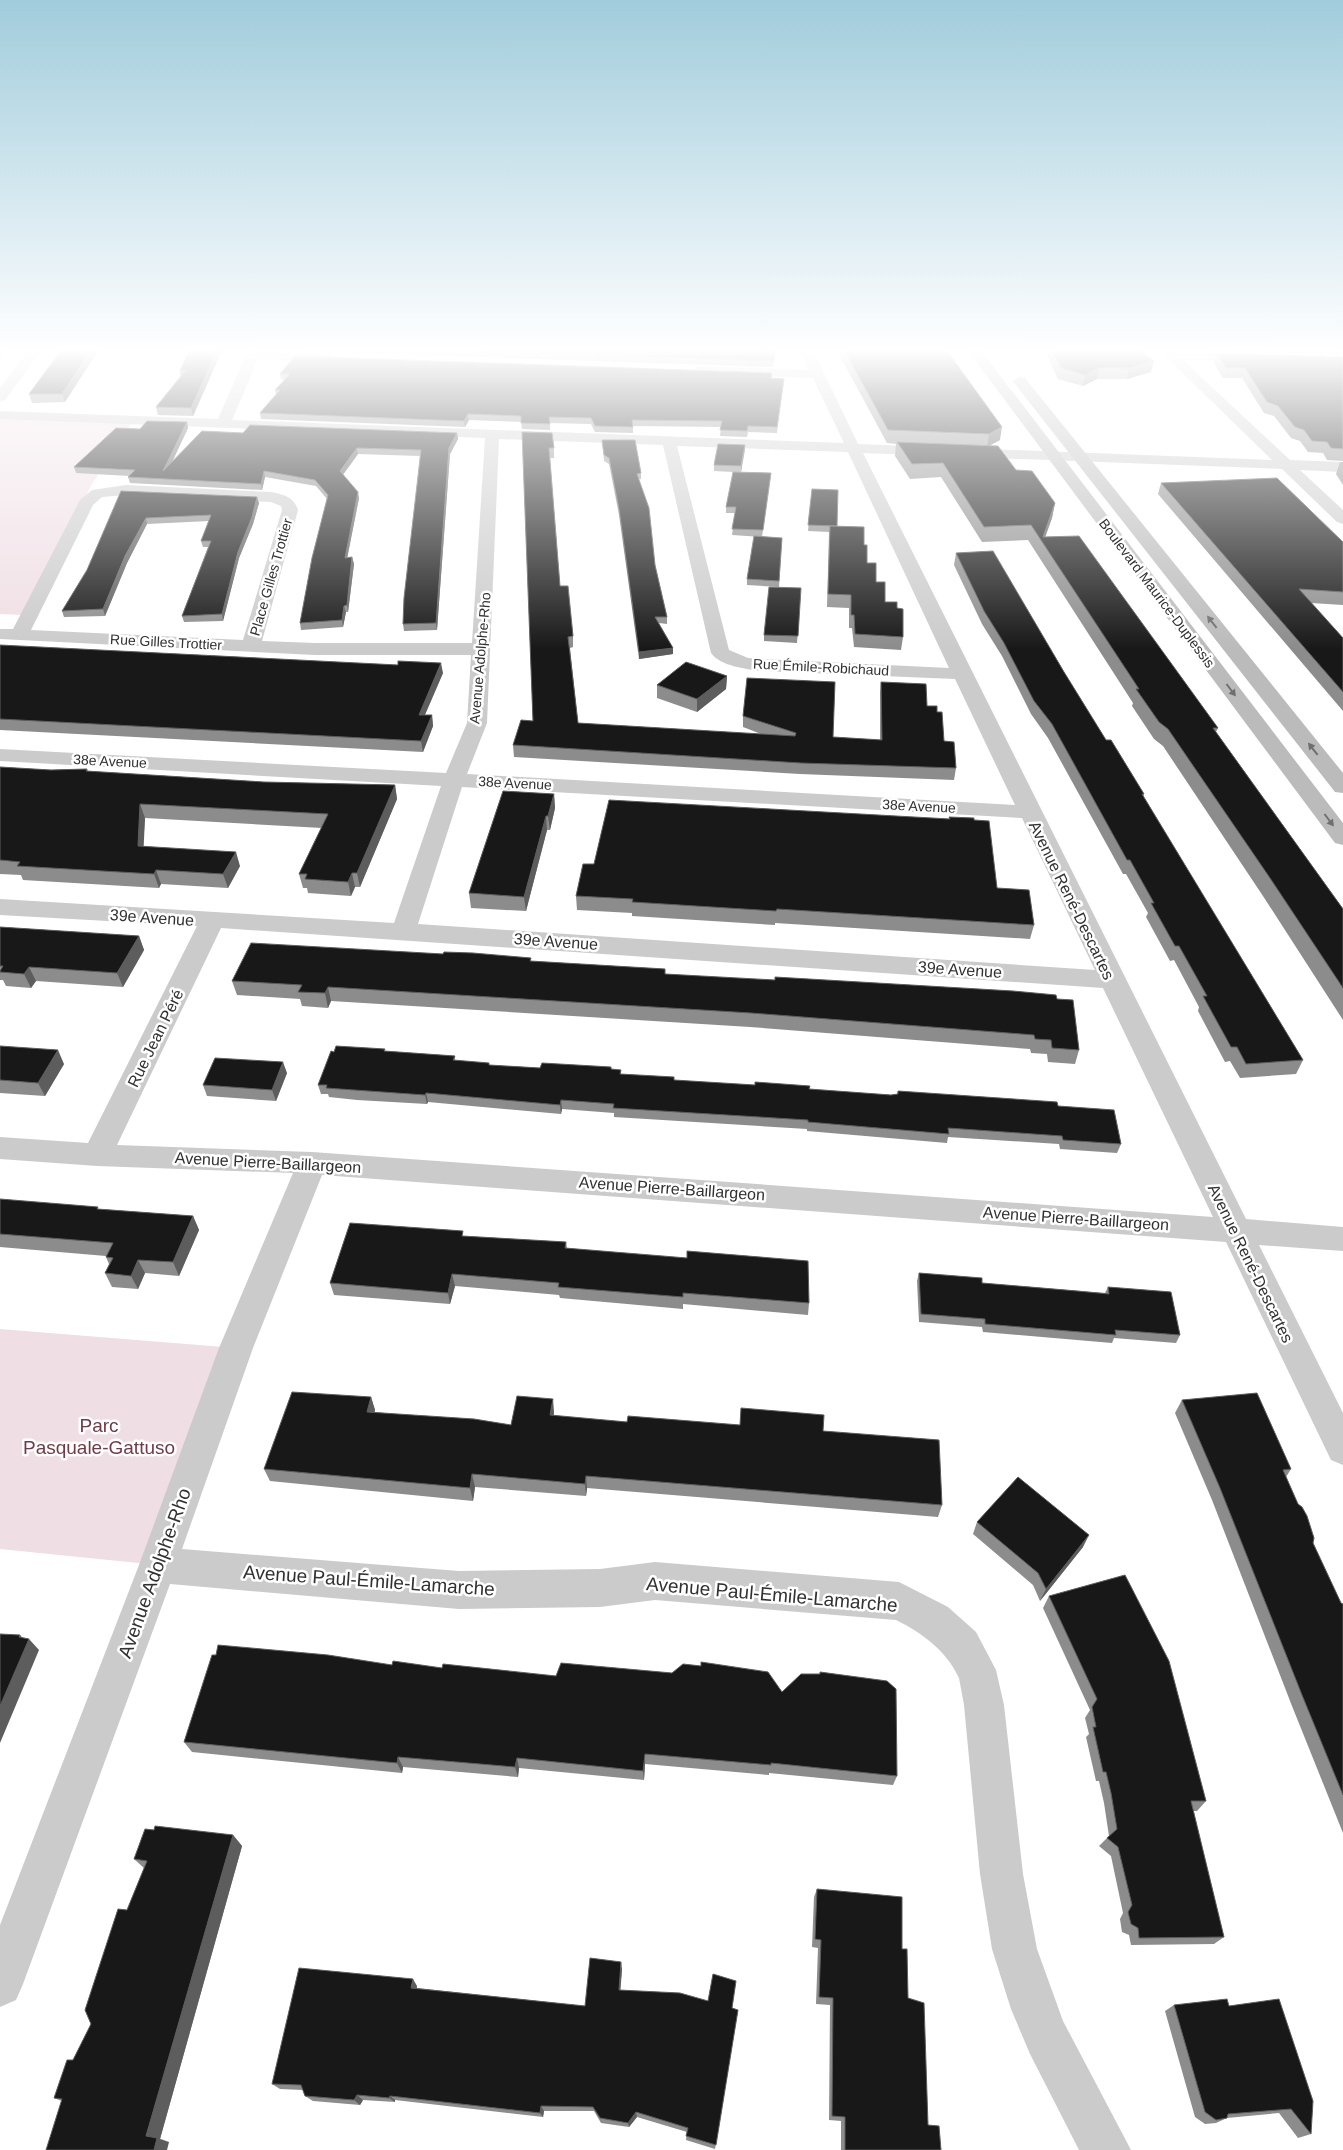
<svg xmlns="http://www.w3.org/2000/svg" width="1343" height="2150" viewBox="0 0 1343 2150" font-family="Helvetica,sans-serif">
<rect width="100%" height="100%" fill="#fff"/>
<!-- green -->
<g fill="#efdee3">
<path d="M0,418L132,423L92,484L24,615L0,614Z"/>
<path d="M0,1329L236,1348L158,1565L0,1549Z"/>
</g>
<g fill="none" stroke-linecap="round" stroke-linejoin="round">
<!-- street -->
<g fill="#cbcbcb" fill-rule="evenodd">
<path d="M30,348H43L5,400L0,401V388Z"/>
<path d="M249,348H262L261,351L331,354L337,358L331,362L258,359L232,420L844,443L813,378L699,374L692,370L699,366L809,370L799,348H812L858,444L1272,460L1157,348H1171L1175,352L1253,354L1258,355L1259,358L1258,361L1183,360L1290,460L1343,462V472L1300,470L1343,510V524L1337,522L1282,469L863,453L1246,1219L1343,1227V1251L1259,1245L1343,1413V1465L1331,1460L1226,1242L322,1175L253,1348L182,1549L459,1571L600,1569L655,1562L899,1582L948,1607L976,1632L996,1670L1004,1705L1023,1874L1037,1949L1063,2021L1131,2150H1079L1030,2054L1011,2009L992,1949L980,1874L964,1705L959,1678C946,1650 922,1633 896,1620L655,1600L600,1607L459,1609L170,1584L23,1984L16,2000L0,2007V1925L139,1565L219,1348L293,1173L97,1166L0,1159V1137L88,1143L197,926L0,915V899L394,923L441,786L0,761V749L446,773L467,723L471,655H315L0,639V629H13L80,500L92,490L126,485L271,492C284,495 293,496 298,510L262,641L315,643H472L485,438L0,419V411L218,419ZM499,439L663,445L711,653C720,666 746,669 761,671L955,679L1015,805L467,774L487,723ZM677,446L848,452L949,668L761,659L748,658L729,650ZM126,495L271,502L281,506L282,510L243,640L31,630L93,505L102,497ZM462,787L1022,818L1095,970L418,924ZM221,928L1103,988L1213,1217L312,1152L117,1145Z"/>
</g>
<!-- secondary -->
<g fill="#bbb" fill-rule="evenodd">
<path d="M966,348H979L1343,823V845L1335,843Z"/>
<path d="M1020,377L1025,378L1343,773V793L1335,792L1015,384L1013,381Z"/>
</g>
</g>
<!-- wall -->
<g fill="#8c8c8c">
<path d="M63,348L65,402L32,403L29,394Z"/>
<path d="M190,348H223L193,416L158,415L156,407L181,376L180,371Z"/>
<path d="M305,348H775V355L773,367L306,351Z"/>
<path d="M837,348H945L1000,440L990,445L1016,470L1055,503L1052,518L1045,537L1218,728L1216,732L1343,909V1020L1263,896L1163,746L1154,739L1132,706L1133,703L1028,540L982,542L941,477L910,479L895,456L896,444L887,443L840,356V352Z"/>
<path d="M1034,348H1138L1154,361L1151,372L1127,379H1097L1083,386L1058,379L1044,348Z"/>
<path d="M1206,348H1342L1343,350L1341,355L1207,351Z"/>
<path d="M1217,353L1343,357V461L1327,460L1323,453L1308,452L1300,441L1291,438L1274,416L1264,413L1242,378H1223L1214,363Z"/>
<path d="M772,373L771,378L784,379L777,433L748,432L747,437L720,436L721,427L633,426V433L595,432L591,424L550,423V430L522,429L521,422L469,420L465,427L261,419L260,413L276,394L275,390L285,380L281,379L280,374Z"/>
<path d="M187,422L188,428L172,462L243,433H457L458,439L450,454L437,630L404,631L403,624L420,456L358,454L343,475L359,498L347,558L352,557L354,564L348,612H346L343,627L301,630L300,623L327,499L316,486L265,477L262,490L130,483L128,477L130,476L76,473L74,467L140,429Z"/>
<path d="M522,432L554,448V458H550L560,586L573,636V647L570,648L578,723L761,734L743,727V716L833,737L880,740V693L881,682L927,706L937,712L944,741L956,768L954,780L800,774L514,757L513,745L533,721Z"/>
<path d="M602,440L641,473V479H639L655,565L667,617V624L659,623L673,654L639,659L619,515L609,464L604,461Z"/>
<path d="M745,445L741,472L771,473L762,537L732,535L735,513H726V507L733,472L714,471V465Z"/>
<path d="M1340,462H1343V485L1336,474Z"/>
<path d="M1161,483L1343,542V605L1311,603L1343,638V711L1158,494Z"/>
<path d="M812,489L837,526L864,545L867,563L885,602L897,608L903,637L901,650L854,647L852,628H849V608L827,607L829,532L808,531Z"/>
<path d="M121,491L259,503L253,524L239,558L223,621L184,622L182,616L208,547H203L201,541L209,521L147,524L127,563L105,616L64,617L62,611L87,570Z"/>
<path d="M782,538L779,587L747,585V579Z"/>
<path d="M956,553L1064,672L1106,740L1144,794L1143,797L1303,1060L1296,1074L1240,1078L1230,1061L1225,1062L1198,1011L1199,1007L1174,960L1170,961L1146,917L1148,913L1126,874H1123L1048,738L1031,714L1002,656L982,624L954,565Z"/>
<path d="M801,588L797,643L764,641V635Z"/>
<path d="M0,645L443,673L425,715H432L433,726L423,752L0,730Z"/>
<path d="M727,676L726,689L697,712L657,698V685Z"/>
<path d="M0,767L51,770L87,769L88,771L264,782L395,785L397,799L360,887H355L351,896L308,893L307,888H303L299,874L322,828L145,818L143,846L240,866L228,888L161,884L159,888L23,880L21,875L0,874Z"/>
<path d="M554,794L555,808L550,830H547L526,911L471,908L469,893Z"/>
<path d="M949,817L974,820L997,888L1034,925L1030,939L775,923V925L632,916V913L577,910L576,896L594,864L949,819Z"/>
<path d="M0,927L139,936L144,950L123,987L36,981L31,988L6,986L3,980H0Z"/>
<path d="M443,954L531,958V961L665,969V974L1057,999L1079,1050L1075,1064L1048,1062L1047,1054L1031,1053L1030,1049L750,1027L331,1001L328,1008L302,1006L300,999L237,995L232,981Z"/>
<path d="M0,1046L64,1064L45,1096L0,1093Z"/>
<path d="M385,1051L455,1056V1061L490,1065L540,1068L621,1070V1074L674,1080L891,1095L897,1094L898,1091L1058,1106L1121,1144L1117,1153L1060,1149L1059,1144L948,1137L947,1143L807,1131V1129L614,1117V1113L562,1109L561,1114L428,1102L427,1104L357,1100L329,1097L328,1094H321L318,1085Z"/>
<path d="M287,1073L276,1101L207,1096L203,1085Z"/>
<path d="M0,1199L100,1209L193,1216L199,1230L179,1276L145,1273L138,1289L112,1287L105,1273L109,1264L106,1257V1256L0,1247Z"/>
<path d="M464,1236L566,1242L567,1248L809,1303L808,1315L683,1304V1309L560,1298L559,1295L455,1286L450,1304L334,1295L330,1283Z"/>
<path d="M919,1273L982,1283L1105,1293L1108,1287L1180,1335L1176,1343L1114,1338L1112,1343L983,1332L982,1327L919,1322L917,1281Z"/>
<path d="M371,1397L375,1410V1412L511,1425L554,1412V1416L627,1422L823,1431L942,1505L938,1517L587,1488L586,1496L475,1487L473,1501L270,1481L264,1469Z"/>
<path d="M1182,1400L1291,1469L1286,1477L1313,1543L1341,1603L1343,1604V1833L1292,1706L1212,1500L1175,1413Z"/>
<path d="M977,1522L1083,1547L1040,1601L1033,1585L973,1534Z"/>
<path d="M1049,1596L1206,1801L1197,1811H1193L1224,1937L1214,1944L1131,1945L1129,1935L1122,1932L1120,1919L1123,1913L1111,1856L1099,1846L1109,1836L1104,1803L1099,1781H1096L1086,1737L1089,1734L1085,1718L1090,1710L1043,1608Z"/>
<path d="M392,1665L556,1676L782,1692L897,1776L893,1785L769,1773V1775L645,1764L644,1780L519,1768L518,1777L403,1767L402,1773L192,1752L184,1742Z"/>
<path d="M154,1830L233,1835L242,1846L160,2139L169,2142L54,2098L91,2024L127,1910L144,1868L134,1859Z"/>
<path d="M817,1889L902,1949L908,1998L928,2125L941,2150H841V2121L829,2120L830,2005L816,2004L818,1948L812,1947L814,1897Z"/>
<path d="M622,1969L620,1990L708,2001L738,2010L715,2149L686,2140L687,2132L637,2117L629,2127L601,2123L594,2111H544L543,2117L395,2100V2102L363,2100L360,2105L313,2101L305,2096L303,2090L280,2089L272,2084L417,1986V1988L585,2006Z"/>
<path d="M1174,2005L1229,2006L1311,2134L1298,2138L1279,2113L1227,2118L1216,2123L1205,2124L1195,2117L1165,2011Z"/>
</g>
<!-- shaded-wall -->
<g fill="#5d5d5d">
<path d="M0,348H4L0,358Z"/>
<path d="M92,348H100L65,402L62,394Z"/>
<path d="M218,348H223L193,416L191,408Z"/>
<path d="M1154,361L1151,372L1127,379L1129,368Z"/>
<path d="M1099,368L1097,379L1083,386L1085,375Z"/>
<path d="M186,370L181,378L180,371Z"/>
<path d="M468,414L469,420L465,427L464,421Z"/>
<path d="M187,422L188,428L165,477L163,471Z"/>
<path d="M1002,427L1000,440L987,447L989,434Z"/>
<path d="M457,433L458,439L450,454L437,630L436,623L449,448Z"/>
<path d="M745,445V450L741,472V466Z"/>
<path d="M357,448L358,454L341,477L340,471Z"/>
<path d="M264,471L265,477L262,490L261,484Z"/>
<path d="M358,492L359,498L346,564L345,558Z"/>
<path d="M257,497L259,503L253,524L239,558L223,621L222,614L238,552Z"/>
<path d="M1055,503L1052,518L1043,543V537Z"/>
<path d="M146,518L147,524L127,563L105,616L103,609L125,556Z"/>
<path d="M352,557L354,564L348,612L347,605Z"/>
<path d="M344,606L346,612L343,627L342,620Z"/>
<path d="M673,648V654L639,659V652Z"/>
<path d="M441,663L443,673L420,726L419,715Z"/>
<path d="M727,676L726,689L697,712V699Z"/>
<path d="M432,715L433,726L423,752L421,741Z"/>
<path d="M395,785L397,799L360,887L357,873Z"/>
<path d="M554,794L555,808L550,830L548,816Z"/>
<path d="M140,804L145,818L143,860L138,846Z"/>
<path d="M546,816L547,830L526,911L524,897Z"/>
<path d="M236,852L240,866L228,888L223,874Z"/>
<path d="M156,870L161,884L159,888L154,874Z"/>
<path d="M352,873L355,887L351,896L348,882Z"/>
<path d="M139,936L144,950L123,987L117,973Z"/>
<path d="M29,967L36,981L31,988L24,974Z"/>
<path d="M328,987L331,1001L328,1008L325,993Z"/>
<path d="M58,1050L64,1064L45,1096L38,1083Z"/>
<path d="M283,1062L287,1073L276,1101L272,1090Z"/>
<path d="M426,1093L428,1102L427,1104L425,1095Z"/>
<path d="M561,1100L562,1109L561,1114L560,1105Z"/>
<path d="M193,1216L199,1230L179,1276L173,1262Z"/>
<path d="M138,1260L145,1273L138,1289L131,1276Z"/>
<path d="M452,1274L455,1286L450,1304L448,1293Z"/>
<path d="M371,1397L375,1410L371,1425L367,1412Z"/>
<path d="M553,1399L554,1412L551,1428L550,1415Z"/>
<path d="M472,1474L475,1487L473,1501L470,1488Z"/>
<path d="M586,1476L587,1488L586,1496L585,1484Z"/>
<path d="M1089,1535L1083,1547L1040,1601L1046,1589Z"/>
<path d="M20,1635L27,1643L29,1639L39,1650L0,1743V1706Z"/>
<path d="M645,1754V1764L644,1780L643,1771Z"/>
<path d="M398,1757L403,1767L402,1773L397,1763Z"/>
<path d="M517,1758L519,1768L518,1777L515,1767Z"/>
<path d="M233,1835L242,1846L160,2139L169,2142L167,2150H154L146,2136Z"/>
<path d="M621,1962L622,1969L620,1996L619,1990Z"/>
<path d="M413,1979L417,1986L416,1994L411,1988Z"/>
<path d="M357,2095L363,2100L360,2105L354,2100Z"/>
<path d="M390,2096L395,2100V2102L389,2098Z"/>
<path d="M541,2106L544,2111L543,2117L540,2113Z"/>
<path d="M636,2112L637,2117L629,2127L628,2123Z"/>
</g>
<!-- building -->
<g fill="#181818" stroke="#5d5d5d">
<path d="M63,348H92L62,394H29Z"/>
<path d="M190,348H218L191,408L156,407L186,370L180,371Z"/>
<path d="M392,348H775L776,350L774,361Z"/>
<path d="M843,348H945L1002,427L989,434L888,430Z"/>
<path d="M1051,348H1138L1154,361L1129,368H1099L1085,375L1061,368Z"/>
<path d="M1291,348H1342L1343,350Z"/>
<path d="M1217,353L1343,357V449L1331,448L1327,442L1312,441L1304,430L1295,427L1278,406L1267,402L1245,368H1226Z"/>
<path d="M295,356L772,373L771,378L784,379L777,427L748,426L747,431L720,430L722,421L632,420L633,427L595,426L591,418L549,417L550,424L521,423V416L468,414L464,421L260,413L280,390H275L290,374H280Z"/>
<path d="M147,421L187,422L163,471L202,431L243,433L250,425L457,433L449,448L436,623L403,624L404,598L421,450L357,448L340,471L358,492L345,558L352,557L347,605L344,606L342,620L300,623L312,558L328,495L315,480L264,471L261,484L128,477L135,470L74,467L116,428L140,429Z"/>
<path d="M522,432L552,433L554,448H549L560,586H568L573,636L568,637L578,723L795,736L796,733L743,716L747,678L835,682L833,737L882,740L881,682L926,684L927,706H937V712H942L944,741L954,742L956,768L801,763L513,745L521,720L533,721Z"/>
<path d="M602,440H635L641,473L637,474L649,508L655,565L667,617H655L673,648L639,652L619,509L609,458L604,455Z"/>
<path d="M897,442L998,446L1016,470L1032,471L1055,503L1043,537L1079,536L1218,728H1213L1343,909V988L1270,878L1168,729L1159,722L1136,689H1139L1031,525L984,527L943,463L912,464Z"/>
<path d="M718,444L745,445L741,466L714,465Z"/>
<path d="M733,472L771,473L763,530L732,529L736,507H726Z"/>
<path d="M1277,478L1343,542V592L1299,589L1343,638V692L1161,483Z"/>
<path d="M812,489L838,490L837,526L808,525Z"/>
<path d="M121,491L257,497L252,517L238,552L222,614L182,616L211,541H201L211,515L146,518L125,556L103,609L62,611L87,570Z"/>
<path d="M830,526L864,527V545H867V563H876V582H885V602H897V608L903,609V637L855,634L854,615H851V595L828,594Z"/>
<path d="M754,536L782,538L779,581L747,579Z"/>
<path d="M993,551L1064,672L1106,740H1111L1144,794H1142L1303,1060L1246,1064L1237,1047H1231L1203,996H1207L1179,946H1175L1151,903H1154L1130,860H1127L1052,724L1034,701L1004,643L984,611L956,553Z"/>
<path d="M769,587L801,588L798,636L764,635Z"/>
<path d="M0,645L398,665V661L441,663L419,715H432L421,741L0,719Z"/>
<path d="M686,662L727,676L697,699L657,685Z"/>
<path d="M0,767L51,770L87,769L86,771L264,782L395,785L357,873H352L348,882L305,879L307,874H299L328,814L140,804L138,846L236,852L223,874L156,870L154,874L17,866L20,862L0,860Z"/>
<path d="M503,791L554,794L548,816H546L524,897L469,893Z"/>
<path d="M609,800L950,819L949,817L974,818V820L989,821L997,888L1029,890L1034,925L777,909L776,911L632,902L633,899L576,896L583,864H594Z"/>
<path d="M0,927L139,936L117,973L29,967L24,974L0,972V971L3,966H0Z"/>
<path d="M251,943L443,954L444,952L473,953L531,958L530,961L665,969V974L775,980V977L1013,991L1056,995L1057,999L1073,1000L1079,1050L1052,1048L1051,1040L1035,1039L1034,1035L751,1013L328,987L325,993L298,992L302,985L232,981Z"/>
<path d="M0,1046L58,1050L38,1083L0,1080Z"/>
<path d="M336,1046L385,1049L384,1051L455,1056L453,1060L489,1063V1065L540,1068L542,1063L611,1067V1069L621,1070L620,1074L674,1077V1080L755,1085V1082L810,1086L809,1089L891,1095L898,1094V1091L1057,1102L1058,1106L1114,1110L1121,1144L1063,1140L1062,1136L948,1128L949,1134L808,1122V1120L613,1108L614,1104L561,1100L560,1105L426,1093L425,1095L326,1088L327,1085H318L331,1051L334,1052Z"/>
<path d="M215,1058L283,1062L272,1090L203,1085Z"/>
<path d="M0,1199L98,1207L97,1209L193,1216L173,1262L138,1260L131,1276L105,1273L113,1258L106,1257L113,1243L0,1234Z"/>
<path d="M350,1223L463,1231L462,1236L566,1242L565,1248L687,1258V1251L808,1261L809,1303L683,1293V1297L558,1287L559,1283L452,1274L448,1293L330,1283Z"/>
<path d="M919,1273L982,1278V1283L1077,1291L1109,1294L1108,1287L1171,1292L1180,1335L1115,1330L1116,1335L985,1324V1319L921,1314Z"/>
<path d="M292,1392L371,1397L367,1412L474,1419L511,1425L517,1396L553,1399L550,1415L627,1422L628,1416L740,1425L741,1408L824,1415L823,1431L939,1440L942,1505L586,1476L585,1484L472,1474L470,1488L264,1469Z"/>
<path d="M1257,1393L1291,1469L1283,1470L1298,1504L1302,1507L1307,1516L1314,1538L1313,1543L1341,1603L1343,1604V1795L1302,1695L1220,1488L1182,1400Z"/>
<path d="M1018,1477L1089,1535L1046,1589L1038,1573L977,1522Z"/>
<path d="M1125,1575L1169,1661L1206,1801H1191L1224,1937L1139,1938L1138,1928L1131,1924L1128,1912L1132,1905L1118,1847L1107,1838L1117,1829L1111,1793L1106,1772H1103L1093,1727H1096L1092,1707L1097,1699L1049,1596Z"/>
<path d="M0,1634L20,1635L19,1637L29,1639L0,1706Z"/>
<path d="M218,1645L328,1655L392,1665L393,1661L442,1668L443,1664L556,1676L561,1663L672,1673L683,1664L701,1666V1662L768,1672L782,1692L801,1674H820V1672L887,1681L896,1689L897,1776L771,1763V1765L645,1754L643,1771L517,1758L515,1767L398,1757L397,1763L184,1742L212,1655H216Z"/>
<path d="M155,1826L233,1835L146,2136L157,2138L154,2150H46L62,2099L54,2098L67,2060H73L91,2024L85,2010L118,1909L127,1910L147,1861L134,1859L145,1829L154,1830Z"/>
<path d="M817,1889L902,1897V1949H907L908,1998L924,2003L928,2125L939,2126L941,2150H845V2117L832,2116L833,1998L819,1997L821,1940L815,1939Z"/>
<path d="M590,1958L621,1962L619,1990L680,1993L708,2001L713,1974L736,1981L732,2008L738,2010L716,2145L686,2136L688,2128L636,2112L628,2123L600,2118L593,2107L541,2106L540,2113L390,2096L389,2098L357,2095L354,2100L305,2096L301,2085L272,2084L299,1968L413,1979L411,1988L585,2006Z"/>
<path d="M1227,1999L1229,2006L1279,1999L1313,2101L1311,2134L1291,2109L1228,2114L1227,2118L1216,2120L1205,2112L1174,2005Z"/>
</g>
<!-- one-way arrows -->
<defs><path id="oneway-solid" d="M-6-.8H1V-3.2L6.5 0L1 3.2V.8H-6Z" transform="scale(1.25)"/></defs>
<g fill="#6f6f6f">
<use href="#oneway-solid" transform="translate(1212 622) rotate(-128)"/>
<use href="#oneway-solid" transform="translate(1231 690) rotate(53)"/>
<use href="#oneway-solid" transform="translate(1313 749) rotate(-128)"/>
<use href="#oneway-solid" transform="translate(1329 820) rotate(53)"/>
</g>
<!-- sky -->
<linearGradient id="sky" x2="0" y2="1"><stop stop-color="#a1ccdc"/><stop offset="0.54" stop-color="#fff"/><stop offset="1" stop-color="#fff" stop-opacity="0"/></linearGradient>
<rect width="1343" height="649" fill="url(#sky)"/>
<g text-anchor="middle" stroke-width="5" stroke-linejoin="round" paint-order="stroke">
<!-- far-street labels -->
<g font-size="14" fill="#313131" stroke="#fff">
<text transform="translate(271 577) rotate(-74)" y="5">Place Gilles Trottier</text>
<text transform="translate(1157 593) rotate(53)" y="5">Boulevard Maurice-Duplessis</text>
<text transform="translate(166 642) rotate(3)" y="5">Rue Gilles Trottier</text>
<text transform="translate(480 658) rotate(-85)" y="5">Avenue Adolphe-Rho</text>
<text transform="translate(821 667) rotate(3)" y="5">Rue Émile-Robichaud</text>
<text transform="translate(110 761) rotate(3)" y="5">38e Avenue</text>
<text transform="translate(515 783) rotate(3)" y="5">38e Avenue</text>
<text transform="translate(919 806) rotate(3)" y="5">38e Avenue</text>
</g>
<!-- street labels -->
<g font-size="16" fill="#313131" stroke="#fff">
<text transform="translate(1072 900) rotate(64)" y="6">Avenue René-Descartes</text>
<text transform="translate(152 917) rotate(4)" y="6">39e Avenue</text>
<text transform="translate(556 941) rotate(4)" y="6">39e Avenue</text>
<text transform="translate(960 969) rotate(4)" y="6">39e Avenue</text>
<text transform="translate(155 1038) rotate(-64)" y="6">Rue Jean Péré</text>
<text transform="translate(268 1162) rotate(3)" y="6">Avenue Pierre-Baillargeon</text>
<text transform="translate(672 1188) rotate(4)" y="6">Avenue Pierre-Baillargeon</text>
<text transform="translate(1076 1218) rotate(4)" y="6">Avenue Pierre-Baillargeon</text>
<text transform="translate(1251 1263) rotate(64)" y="6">Avenue René-Descartes</text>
</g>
<!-- near-park labels -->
<g font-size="19" fill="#713a46" stroke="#fff">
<text x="99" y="1432">Parc<tspan x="99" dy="22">Pasquale-Gattuso</tspan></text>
</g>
<!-- near-street labels -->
<g font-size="19" fill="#313131" stroke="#fff">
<text transform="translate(154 1573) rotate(-70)" y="7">Avenue Adolphe-Rho</text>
<text transform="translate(369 1580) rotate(4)" y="7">Avenue Paul-Émile-Lamarche</text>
<text transform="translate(772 1594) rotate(5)" y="7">Avenue Paul-Émile-Lamarche</text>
</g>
</g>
</svg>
